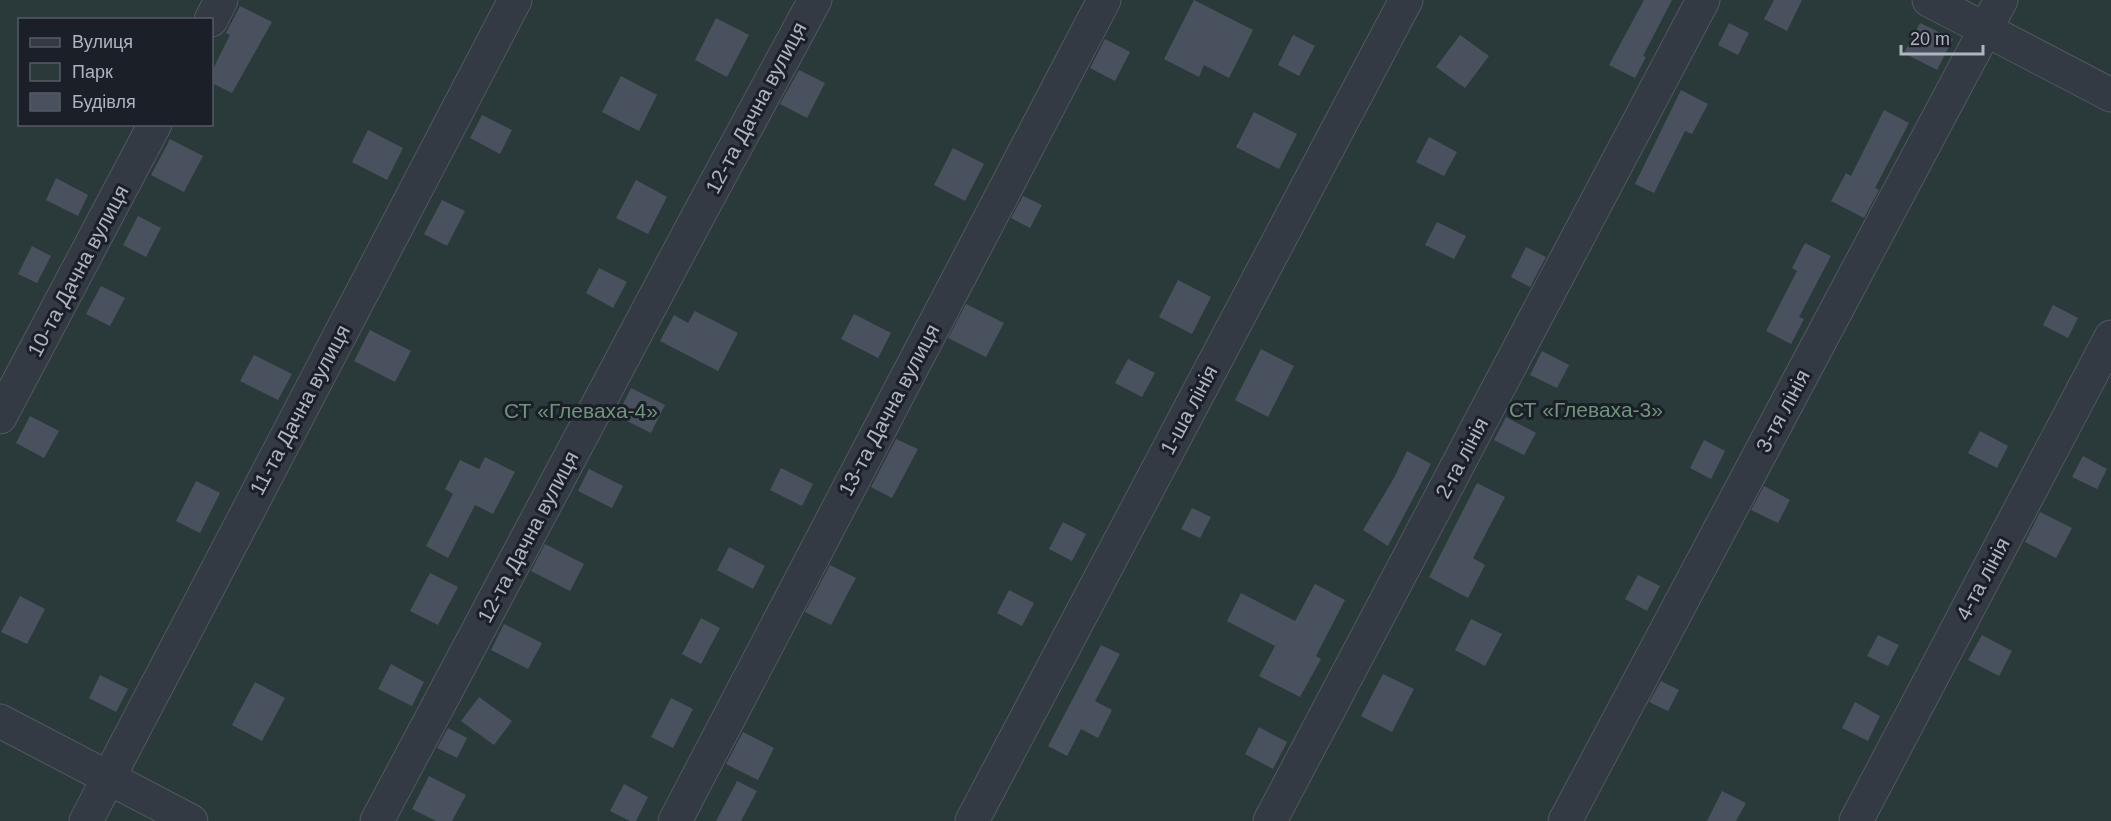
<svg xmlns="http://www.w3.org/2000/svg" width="2111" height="821" viewBox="0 0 2111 821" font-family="Arial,sans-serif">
<rect width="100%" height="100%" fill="#212832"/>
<!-- green -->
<path fill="#2a393a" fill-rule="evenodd" d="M0,0H2111V821H0ZM20,20H212V124H20Z"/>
<!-- building -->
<g fill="#4a515e">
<path d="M1194,0L1253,30L1229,78L1204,65L1199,77L1164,59Z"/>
<path d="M1644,0H1672L1643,56L1646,57L1635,78L1609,65Z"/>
<path d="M1774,0H1802L1787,31L1764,19Z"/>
<path d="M240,6L272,22L232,93L212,83V71L230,35L226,33Z"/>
<path d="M716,18L749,35L727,77L695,60Z"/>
<path d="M1729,23L1749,33L1738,55L1718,45Z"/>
<path d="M1920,23L1953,39L1937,70L1904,53Z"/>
<path d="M1293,35L1315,46L1299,76L1278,65Z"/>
<path d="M1460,35L1489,56L1465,88L1436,67Z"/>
<path d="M1105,39L1130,52L1115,81L1090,68Z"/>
<path d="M799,70L825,83L807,118L780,104Z"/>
<path d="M621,76L657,95L639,131L602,112Z"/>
<path d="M1681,90L1708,104L1692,134L1685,131L1654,193L1635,184Z"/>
<path d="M1884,110L1909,123L1875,188L1879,190L1864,218L1831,201L1846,173L1851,176Z"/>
<path d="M1254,112L1297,134L1279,169L1236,147Z"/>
<path d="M482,115L512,130L500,154L470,138Z"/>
<path d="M368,130L403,148L387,180L352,162Z"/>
<path d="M1429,137L1457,152L1444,176L1416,162Z"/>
<path d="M170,139L203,156L184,192L151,175Z"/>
<path d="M953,148L984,164L965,201L934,185Z"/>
<path d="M56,178L88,195L78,216L46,200Z"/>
<path d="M636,180L667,197L648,234L616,218Z"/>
<path d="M1023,196L1042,205L1030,228L1011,218Z"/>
<path d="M442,200L465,211L447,246L424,234Z"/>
<path d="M138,216L161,228L146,257L123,245Z"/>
<path d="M1437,222L1466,236L1454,259L1425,245Z"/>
<path d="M1805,243L1831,256L1799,317L1804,319L1791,344L1766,331L1797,271L1792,268Z"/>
<path d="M32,246L51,256L37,283L18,274Z"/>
<path d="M1526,247L1546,257L1530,287L1511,277Z"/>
<path d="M599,268L627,282L613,308L586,293Z"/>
<path d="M1178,280L1211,297L1192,334L1159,317Z"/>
<path d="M101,286L125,298L110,326L86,314Z"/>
<path d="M966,304L1004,323L986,357L948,338Z"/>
<path d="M2053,305L2078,318L2068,338L2043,325Z"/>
<path d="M695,311L738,333L718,371L660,341L674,315L688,323Z"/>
<path d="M854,314L891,333L878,358L841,339Z"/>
<path d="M370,330L411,351L395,382L354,361Z"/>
<path d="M1261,349L1294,366L1268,417L1235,400Z"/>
<path d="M1542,351L1569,365L1557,388L1530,375Z"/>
<path d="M254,355L292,374L278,400L240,381Z"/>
<path d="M1128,359L1155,373L1142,397L1115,383Z"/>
<path d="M631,388L665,405L651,433L617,416Z"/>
<path d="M30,416L59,431L44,458L16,443Z"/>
<path d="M1506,417L1536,433L1524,455L1494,440Z"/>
<path d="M1980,431L2008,446L1997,468L1968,453Z"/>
<path d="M896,439L918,449L892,498L871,487Z"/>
<path d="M1704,440L1725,451L1711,479L1690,468Z"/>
<path d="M1407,451L1431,464L1388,546L1363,530L1394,478Z"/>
<path d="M2083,456L2107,469L2097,489L2072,477Z"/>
<path d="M485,457L515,472L493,514L475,505L448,558L426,546L453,494L445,489L460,460L479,469Z"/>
<path d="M781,468L813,484L802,506L770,490Z"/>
<path d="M589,469L623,486L612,508L578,491Z"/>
<path d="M196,481L220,493L200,533L176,521Z"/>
<path d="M1477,483L1505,497L1473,558L1485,565L1468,598L1429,577Z"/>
<path d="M1764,486L1790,500L1778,523L1751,510Z"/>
<path d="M1192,508L1211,517L1200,538L1181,529Z"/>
<path d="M2040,512L2072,528L2056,558L2025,542Z"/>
<path d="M1063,522L1086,534L1072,561L1049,549Z"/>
<path d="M545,544L584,564L570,591L531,571Z"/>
<path d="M729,547L765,566L753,589L717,570Z"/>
<path d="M830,565L856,578L831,625L805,612Z"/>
<path d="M430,573L458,587L438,625L410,611Z"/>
<path d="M1638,575L1660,586L1647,611L1625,599Z"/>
<path d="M1315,584L1345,600L1316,656L1321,659L1300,697L1259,676L1275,646L1227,621L1241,593L1295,621Z"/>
<path d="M1009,590L1034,603L1022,626L997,613Z"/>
<path d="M20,596L45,609L27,644L1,632Z"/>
<path d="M701,618L720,628L701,664L682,654Z"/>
<path d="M1471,619L1502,634L1485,666L1455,650Z"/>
<path d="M504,624L542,643L528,669L491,650Z"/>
<path d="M1878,635L1899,645L1888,666L1867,656Z"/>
<path d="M1982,635L2012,651L1999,676L1968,660Z"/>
<path d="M1101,645L1120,654L1095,701L1112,710L1098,738L1081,729L1067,756L1048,746Z"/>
<path d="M391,664L424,682L412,706L378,689Z"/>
<path d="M1383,674L1414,689L1392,732L1361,716Z"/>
<path d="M100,675L128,689L116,712L89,698Z"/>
<path d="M1661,681L1679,690L1668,711L1649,702Z"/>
<path d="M255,682L285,698L262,741L232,725Z"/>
<path d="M479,697L512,721L494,745L461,721Z"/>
<path d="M671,698L693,709L673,748L651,737Z"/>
<path d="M1855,702L1880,716L1868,741L1842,728Z"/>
<path d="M1259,727L1287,742L1273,769L1245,754Z"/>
<path d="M448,728L467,738L457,758L437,748Z"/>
<path d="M743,732L774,748L758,780L726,764Z"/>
<path d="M429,776L466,795L452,821H436L412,809Z"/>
<path d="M737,781L757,791L741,821H716Z"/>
<path d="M624,784L648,797L636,821H630L610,811Z"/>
<path d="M1722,791L1746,803L1736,821H1707Z"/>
</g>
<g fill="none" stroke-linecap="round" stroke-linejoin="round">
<defs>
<g id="minor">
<path d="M1929,0L2111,95"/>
<path d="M211,20L221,0"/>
<path d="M0,417L155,124"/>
<path d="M0,721L191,821"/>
<path d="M86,821L515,0"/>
<path d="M377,821L697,218L815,0"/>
<path d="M675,821L1104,0"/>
<path d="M972,821L1406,0"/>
<path d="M1270,821L1703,0"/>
<path d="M1565,821L2001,0"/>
<path d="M1856,821L2111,337"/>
</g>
</defs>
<!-- minor casing -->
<use href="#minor" stroke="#525761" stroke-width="35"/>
<!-- minor -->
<use href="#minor" stroke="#343a43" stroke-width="33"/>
</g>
<g text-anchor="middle" stroke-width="6" stroke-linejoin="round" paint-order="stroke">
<!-- street labels -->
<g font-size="21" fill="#aeb4c0" stroke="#1a1f28">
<text transform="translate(756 108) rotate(-62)" y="7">12-та Дачна вулиця</text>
<text transform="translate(78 271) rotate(-62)" y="7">10-та Дачна вулиця</text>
<text transform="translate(300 410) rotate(-62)" y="7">11-та Дачна вулиця</text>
<text transform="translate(889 410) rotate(-62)" y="7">13-та Дачна вулиця</text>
<text transform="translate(1189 410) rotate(-62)" y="7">1-ша лінія</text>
<text transform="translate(1783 411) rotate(-62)" y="7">3-тя лінія</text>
<text transform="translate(1462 458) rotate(-62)" y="7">2-га лінія</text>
<text transform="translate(528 537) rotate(-62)" y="7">12-та Дачна вулиця</text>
<text transform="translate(1983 579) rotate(-62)" y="7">4-та лінія</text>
</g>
<!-- park labels -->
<g font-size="21" fill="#71937b" stroke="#1a1f28">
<text x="1586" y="417">СТ «Глеваха-3»</text>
<text x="581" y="418">СТ «Глеваха-4»</text>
</g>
</g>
<!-- legend -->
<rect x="18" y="18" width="195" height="108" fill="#1a1f28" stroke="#555b65" stroke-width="1.5"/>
<rect x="30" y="38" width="30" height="9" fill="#343a43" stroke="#555b65" stroke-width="1.5"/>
<text x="72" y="48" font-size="18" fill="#aeb4c0">Вулиця</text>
<rect x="30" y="63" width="30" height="18" fill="#2a393a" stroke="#555b65" stroke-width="1.5"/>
<text x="72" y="78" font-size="18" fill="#aeb4c0">Парк</text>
<rect x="30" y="93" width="30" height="18" fill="#4a515e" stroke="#555b65" stroke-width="1.5"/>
<text x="72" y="108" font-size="18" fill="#aeb4c0">Будівля</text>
<!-- scale -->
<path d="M1901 45v9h82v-9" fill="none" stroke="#aeb4c0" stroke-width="3"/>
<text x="1910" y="45" font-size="18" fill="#aeb4c0" stroke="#1a1f28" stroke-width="4.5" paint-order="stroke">20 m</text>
</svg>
